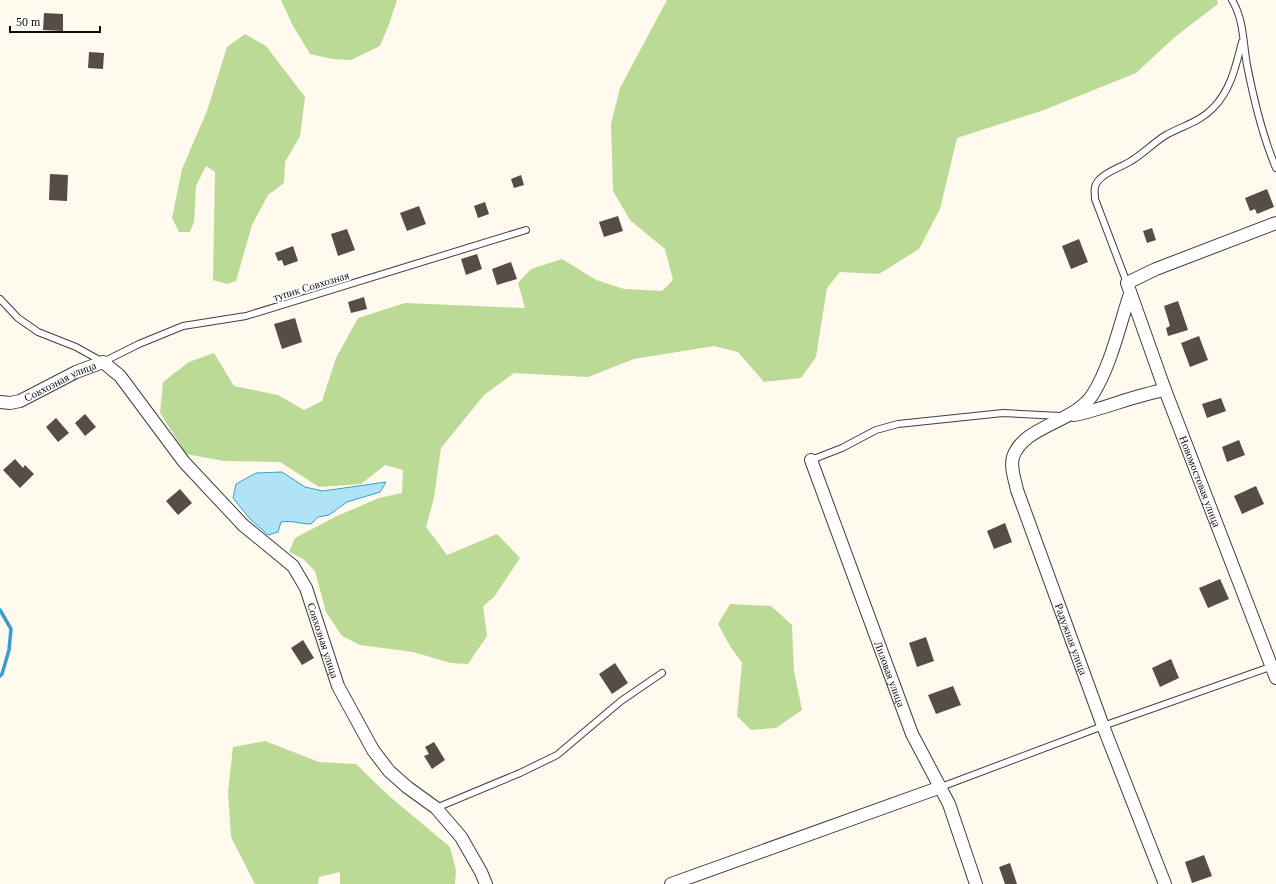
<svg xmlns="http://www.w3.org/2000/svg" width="1276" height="884" font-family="'Times New Roman',serif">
<rect width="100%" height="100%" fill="#fffaed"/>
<path fill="#bada95" d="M281,0H397L388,27L380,46L351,60L332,59L310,54L292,24Z
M667,0H1217L1218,4L1176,36L1136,73L1044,110L957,138L940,209L919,249L879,274L840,272L827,288L816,357L801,378L764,382L738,352L714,346L634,359L588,377L514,373L484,395L441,448L434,498L426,527L447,555L497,534L520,558L494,597L483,606L487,636L468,664L451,663L413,652L360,645L342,636L326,612L315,571L303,559L289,552L295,538L337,516L379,498L402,493L403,470L385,465L361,484L319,487L280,462L224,461L186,454L160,413L163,382L189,362L214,353L234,386L278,395L304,410L322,401L336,358L358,318L405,303L525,308L518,283L531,269L562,259L596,280L624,289L662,291L673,280L665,249L630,220L613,191L611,124L620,88Z
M245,34L266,46L305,97L300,136L285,162L284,183L268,195L252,225L236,281L227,284L213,280L215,172L206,166L196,186L194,222L190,232H179L172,218L182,169L207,111L227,47Z
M730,604L771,606L792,625L794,671L802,710L776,728L751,730L737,716L742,663L730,646L718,624Z
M265,741L319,762L356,764L389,796L450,847L456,870L455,884H340V872L319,877L318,884H255L231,837L228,792L233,747Z"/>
<path fill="#b1e3f7" stroke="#379fcf" d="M282,472L305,487L323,491L386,482L380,492L347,502L329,515L318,517L311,524C300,524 292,520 281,522L278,532L268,535L250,519L233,498L236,484L256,473Z"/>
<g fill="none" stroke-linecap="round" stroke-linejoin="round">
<path stroke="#379fcf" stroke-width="3.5" d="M0,610L11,629L9,650L2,674L0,676"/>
</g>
<path fill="#564d49" d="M44,13L63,14V31L43,30Z
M89,52L104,53L103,69L88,68Z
M50,174L68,175L67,201L49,200Z
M521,175L524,185L514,188L511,179Z
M1267,189L1274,207L1257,214L1255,209L1250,211L1245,198Z
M485,202L489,214L478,218L474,206Z
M419,206L426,224L407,231L400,213Z
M618,216L623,231L604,237L599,222Z
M1152,228L1156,240L1147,243L1143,231Z
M347,229L355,250L338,256L331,234Z
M1079,239L1088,262L1071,269L1062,246Z
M293,246L298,261L284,266L282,260L278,261L275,253Z
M477,254L482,269L466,275L461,259Z
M511,262L517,279L497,285L492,269Z
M364,297L367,309L351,313L348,302Z
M1178,301L1188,330L1168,336L1166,328L1170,326L1164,306Z
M295,318L302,342L282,349L274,324Z
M1199,336L1208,360L1190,367L1181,343Z
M1221,398L1226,411L1207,418L1202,404Z
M85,414L96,427L85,436L75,423Z
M56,418L69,433L58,442L46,427Z
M1239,440L1245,455L1227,462L1222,447Z
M15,459L23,468L25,465L34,474L20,488L3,470Z
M1256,486L1264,504L1242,514L1234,496Z
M180,489L192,503L178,515L166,501Z
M1005,523L1012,542L994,549L987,531Z
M1220,579L1229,599L1208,608L1199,588Z
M926,637L934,661L917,667L909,643Z
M303,640L314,658L302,665L291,648Z
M1171,659L1179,678L1160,687L1152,668Z
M615,663L628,683L612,694L599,674Z
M953,686L961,705L936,714L928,695Z
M434,742L445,760L432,769L424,756L429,754L425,747Z
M1204,855L1212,876L1192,883L1185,862Z
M1010,863L1017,884H1005L999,867Z"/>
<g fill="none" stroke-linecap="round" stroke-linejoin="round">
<g stroke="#404040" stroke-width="8">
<path id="service" d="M1232,0C1244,20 1243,43 1247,65C1254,101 1262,135 1276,168
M1127,283L1095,199C1095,192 1093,187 1098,181C1106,171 1120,168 1131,161C1143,154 1153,143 1166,135C1182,126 1200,122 1213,108C1231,90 1236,65 1242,42
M0,299L18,318L38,332L76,347L103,362L139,344L183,326L246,316L526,230
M811,460L842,448L876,430L898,424L1003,413L1061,416
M941,787L1103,726L1273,666
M436,808L520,773L557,755L621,701L662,673"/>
</g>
<g stroke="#404040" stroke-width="14">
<g id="minor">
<path id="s1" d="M1276,223L1156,269L1127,283L1165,390L1276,678"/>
<path id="s2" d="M1130,294C1119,327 1111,365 1093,394C1075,423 1024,425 1013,457C1010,467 1015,480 1017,490L1103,726L1165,884"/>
<path id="s3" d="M0,402L10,403L20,401L76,372L103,362L120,376L184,462L243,525L293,566L306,588L338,686L373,750L389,771L407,787L436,808L461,837L481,872L486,884"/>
<path d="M1074,415C1105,409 1134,395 1165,390"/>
<path id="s4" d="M811,460L912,734L949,804L976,884"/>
<path d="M671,884L941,787"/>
</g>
</g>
<use href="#service" stroke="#fff" stroke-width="6"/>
<use href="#minor" stroke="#fff" stroke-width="12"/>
</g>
<g text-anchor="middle" stroke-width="4" stroke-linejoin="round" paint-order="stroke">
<g font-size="11" fill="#0d0d0d" stroke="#fff">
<text transform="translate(311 286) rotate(-17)" y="4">тупик Совхозная</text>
<text dy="4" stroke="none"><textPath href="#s3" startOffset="65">Совхозная улица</textPath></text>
<text dy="4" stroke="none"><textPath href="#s1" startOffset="372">Новомостовая улица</textPath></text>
<text dy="4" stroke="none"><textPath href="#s2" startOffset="403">Радужная улица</textPath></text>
<text dy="4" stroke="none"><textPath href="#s3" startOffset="473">Совхозная улица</textPath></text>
<text dy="4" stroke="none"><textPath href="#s4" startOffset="228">Лиловая улица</textPath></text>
</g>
</g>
<path d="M10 26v6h90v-6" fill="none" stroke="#0d0d0d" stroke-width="2"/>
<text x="16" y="26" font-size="12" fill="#0d0d0d" stroke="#ffffff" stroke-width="3" paint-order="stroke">50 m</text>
</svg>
